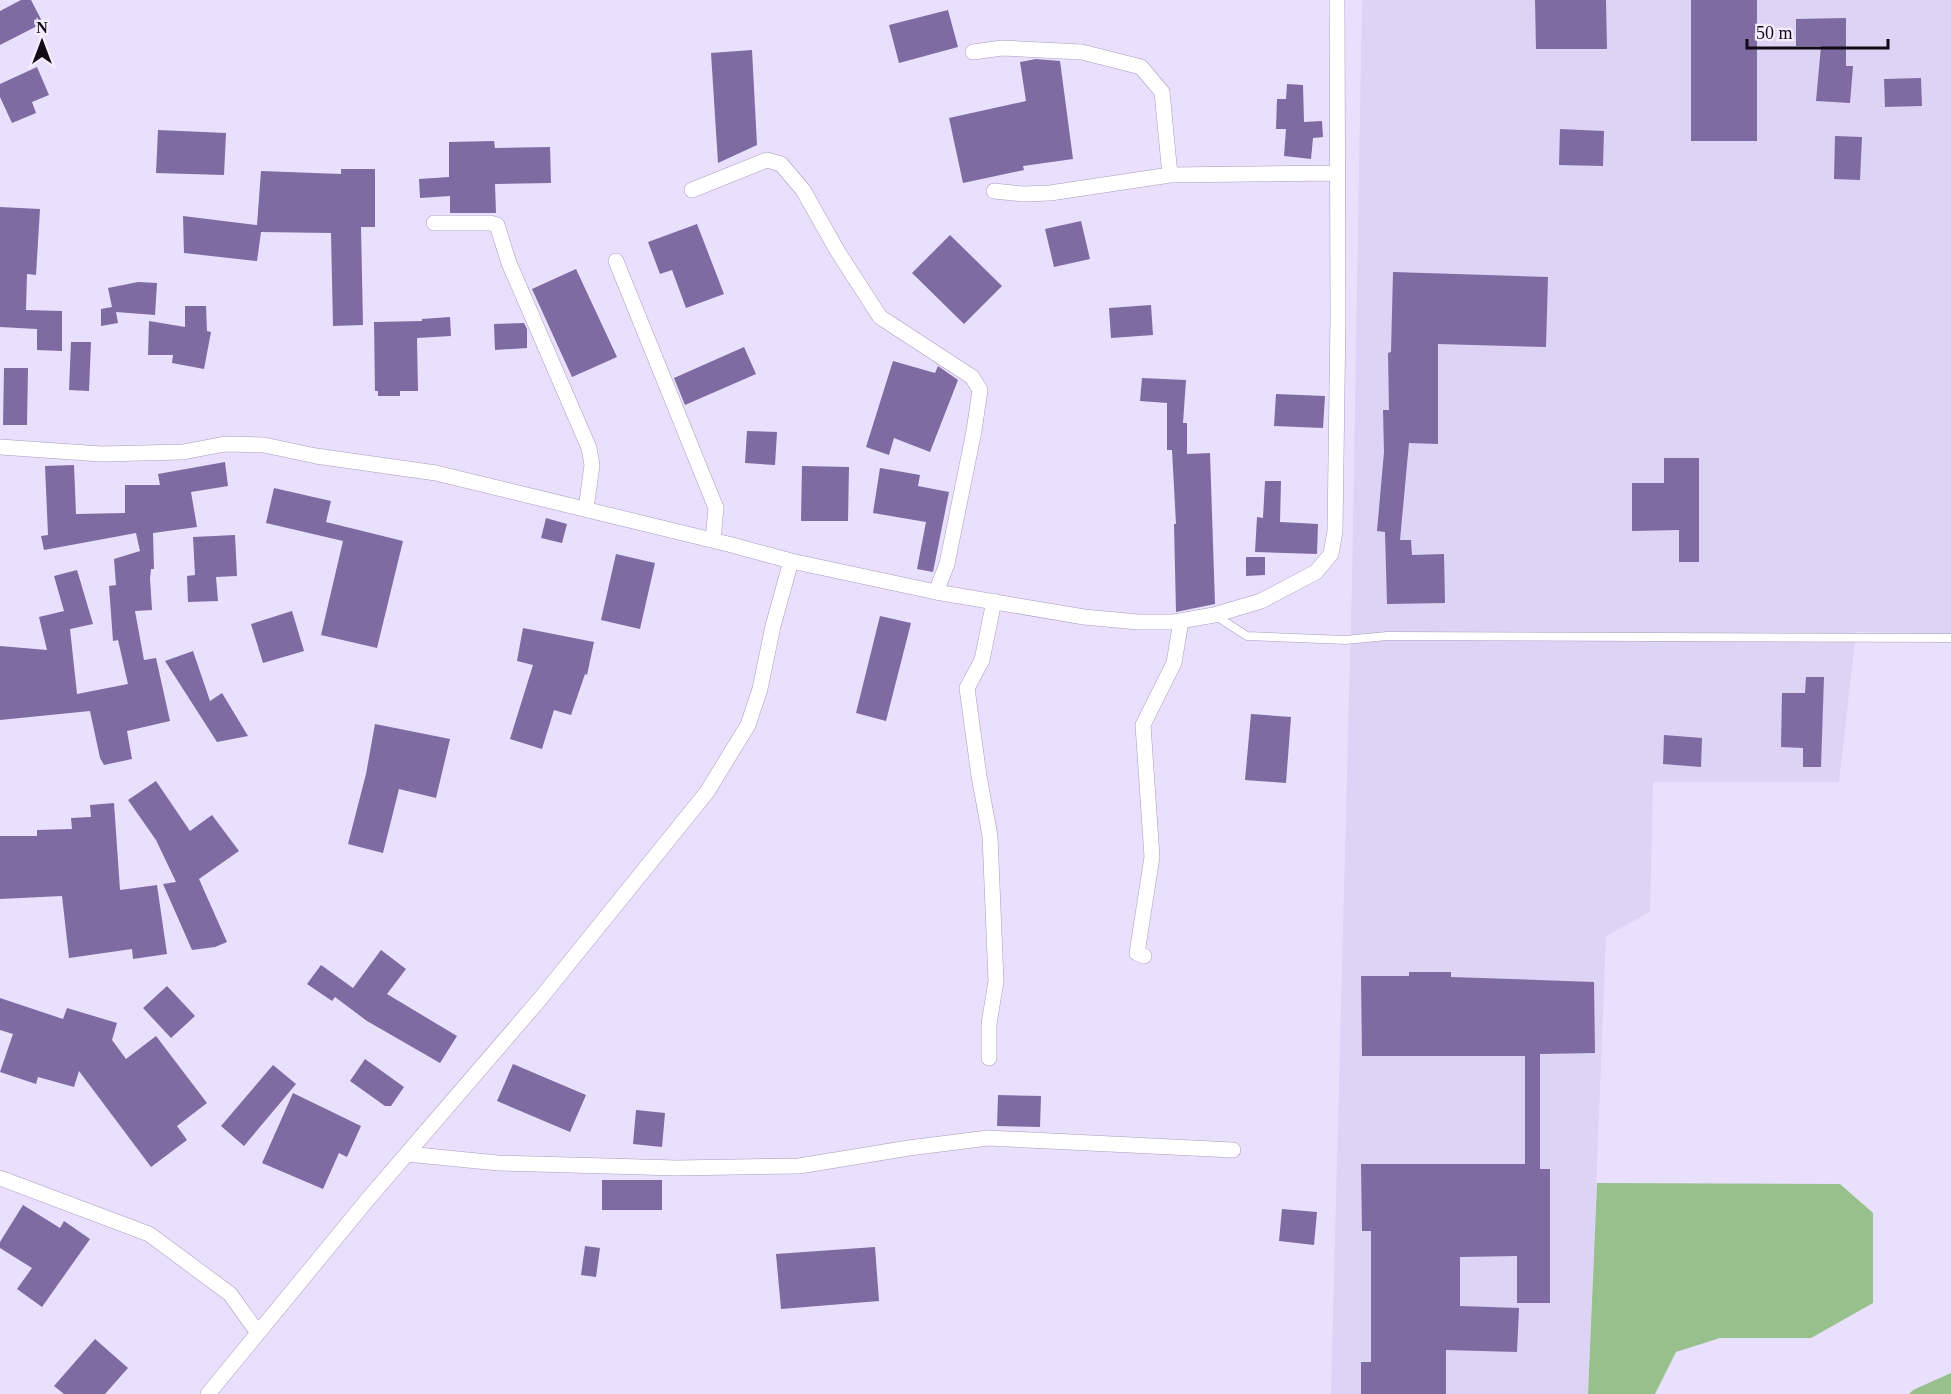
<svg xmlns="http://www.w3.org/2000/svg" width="1951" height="1394" font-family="'Times New Roman',serif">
<rect width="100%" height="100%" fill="#e8e0fc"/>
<path fill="#ddd3f4" d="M1362,0H1951V634L1856,632L1839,782H1653L1650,912L1606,936L1588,1394H1331L1352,583Z"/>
<path fill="#98c08c" d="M1597,1183L1840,1184L1873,1213V1303L1811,1338H1720L1676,1352L1655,1394H1588Z
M1951,1373V1394H1909L1913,1390Z"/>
<path fill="#7e6ba1" d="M21,0H31L43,23L0,45V11Z
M1535,0H1606L1607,49H1536Z
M1691,0H1757V141H1691Z
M948,10L958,47L899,63L889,25Z
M1846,18V66H1853L1850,103L1816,101L1821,46H1796V19Z
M752,50L757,145L718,163L711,53Z
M1036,59L1060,61L1073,159L1023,166L1024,170L963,183L949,118L1026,101L1020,62Z
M37,67L49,95L32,102L36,113L12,123L0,97V84Z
M1921,78L1922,106L1885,107L1884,79Z
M1287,84L1303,85L1304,122L1322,121L1323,137L1313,138L1311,159L1284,156L1286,129H1276L1277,99H1286Z
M1560,129L1604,131L1603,166L1559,165Z
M158,130L226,133L224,175L156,173Z
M1835,136L1862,137L1860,180L1834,179Z
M494,141L495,148L550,147L551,183L495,184L496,213H450V196L420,198L419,179L449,177V142Z
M341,169H375V227H361L363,325L333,326L331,233L261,232L257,261L184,253L183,216L257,225L261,171L341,174Z
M0,207L40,209L36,275L27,274L26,310L62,311V351L37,350V329L0,327Z
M1081,221L1090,259L1054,267L1045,229Z
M697,224L724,294L686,308L672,270L660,274L648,242Z
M950,235L1002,286L964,324L912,273Z
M576,269L617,357L572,377L532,289Z
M1393,272L1548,277L1546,347L1438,344V444L1409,443L1400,540H1411L1412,555L1444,554L1445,603L1387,604L1385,532L1377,531L1384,452L1383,410H1389L1388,353L1391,352Z
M138,282L157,283L155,315L116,312L118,323L101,326V309L112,307L108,288Z
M1151,305L1153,335L1111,338L1109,308Z
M185,306H206L207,331L211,332L204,369L172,363L173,355H148L149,321L185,327Z
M450,317L451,336L417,338L418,391H400V396H378V391H375L374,322L422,321V319Z
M524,323L527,329V348L495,350L494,324Z
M71,342H91L89,391L69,390Z
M744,347L756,374L685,405L674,378Z
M893,361L935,373L938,366L958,380L930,452L894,438L889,455L866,447Z
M4,368H28L27,425H3Z
M1142,378L1186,380L1183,423H1187V454L1210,453L1215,604L1176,612L1174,524H1176L1172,450H1167V403L1140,401Z
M1276,394L1325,396L1323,428L1274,426Z
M747,431L777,432L775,465L745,463Z
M1664,458H1699V562H1679V530L1632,531V483H1664Z
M225,462L228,486L191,492L197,527L153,533L154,569H151L150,578L152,610L135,611L144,660L156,658L170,721L127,731L132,759L104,765L100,758L90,711L0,720V646L47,650L39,617L64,611L54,576L77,570L93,624L70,629L77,694L128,684L118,640L113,641L109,586L116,585L114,559L140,551L136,533L44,550L41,536L48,535L45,466L74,465L76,514L125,513V485H160L158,474Z
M802,466L849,467L848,521H801Z
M880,468L920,475L918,486L949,492L933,572L917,569L926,522L873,513Z
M1265,481H1281L1280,522L1318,524L1317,554L1255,552L1257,517L1263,518Z
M274,488L331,501L326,522L403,541L377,648L321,635L343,541L266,523Z
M546,518L567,524L562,543L541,538Z
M235,535L237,576L216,577L218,601L188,602L187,576L195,575L193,537Z
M616,554L655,563L640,629L601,620Z
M1246,557H1265V575L1246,576Z
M292,611L304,651L263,663L251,624Z
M880,616L911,623L886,721L856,713Z
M523,628L594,642L587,675L585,674L571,715L554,710L542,749L510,739L533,665L517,661Z
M193,651L210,701L222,693L248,736L217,742L165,661Z
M1806,677H1824L1821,767H1803V748L1781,747L1782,693H1805Z
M1251,714L1291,717L1286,783L1245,780Z
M375,724L450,739L436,798L399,789L383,853L348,844L366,774Z
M1664,735L1702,738L1701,767L1663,764Z
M156,781L190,831L212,815L239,851L199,879L227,942L215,947L192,950L163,884L176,882L156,840L128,800Z
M114,803L120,890L157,885L167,954L133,959L132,949L69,958L62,896L0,899V836H37V830L72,829L71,818L91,817L90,805Z
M381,950L406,969L387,994L457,1036L440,1063L367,1021L335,997L332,1001L307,984L321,965L353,988Z
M1409,972H1451V977L1594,982L1595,1053L1540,1054V1169H1550V1303H1517V1256L1460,1257V1306L1519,1308L1517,1352L1446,1350V1394H1361V1362H1371V1231H1362L1361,1164H1525V1056H1362L1361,976H1409Z
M167,986L195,1016L171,1038L143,1008Z
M0,998L63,1019L67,1008L117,1023L112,1040L126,1059L156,1036L207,1103L177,1126L187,1140L151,1167L79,1071L74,1087L38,1077L36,1084L0,1072L13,1034L0,1030Z
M365,1059L404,1087L391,1106H385L350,1081Z
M513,1064L586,1095L570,1132L497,1101Z
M273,1065L296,1084L244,1146L221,1126Z
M293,1093L361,1126L347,1157L339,1153L323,1189L262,1163Z
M998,1095L1041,1096L1040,1127L997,1126Z
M636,1110L665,1113L662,1147L633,1144Z
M602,1180H662V1210H602Z
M23,1205L60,1228L64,1221L90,1239L42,1307L17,1289L32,1268L0,1248V1242Z
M1282,1209L1317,1212L1314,1245L1279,1241Z
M585,1246L600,1248L596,1277L581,1275Z
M875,1247L879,1301L781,1309L776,1254Z
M95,1339L128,1368L105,1394H64L54,1386Z"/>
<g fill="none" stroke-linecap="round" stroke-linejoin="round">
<g stroke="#a89dbe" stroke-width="9">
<path id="service" d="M1216,616L1247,636L1345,640L1387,636L1951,638"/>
</g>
<g stroke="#a89dbe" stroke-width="16">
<path id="minor" d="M973,52L1002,48L1082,52L1141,67L1162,92L1170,175
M692,190L767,160L781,164L803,190L838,252L880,317L972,377L980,390L974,431L947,564L936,592
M994,191L1023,194L1050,193L1170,175L1337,173
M434,223H490L497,225L509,263L589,448L592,465L586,509
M616,261L716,508L713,540
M0,447L101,454L183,452L225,444L264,445L316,456L436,473L732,545L791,561L936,592L1084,617L1138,622H1174L1214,615L1261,601L1316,572L1331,554L1335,531L1338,317L1337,0
M1144,956L1137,953L1152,857L1143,725L1174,663L1181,621
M989,1058V1024L996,981L990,836L979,776L967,688L982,660L994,601
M407,1154L498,1163L677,1168L799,1166L909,1148L988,1138L1233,1150
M0,1178L149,1234L230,1294L258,1333
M208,1394L368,1199L540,999L707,792L748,725L760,689L773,626L791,561"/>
</g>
<use href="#service" stroke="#fff" stroke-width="8"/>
<use href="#minor" stroke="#fff" stroke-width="15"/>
</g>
<g transform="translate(42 42)" stroke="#f4effe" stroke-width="4.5" paint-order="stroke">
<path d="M0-4.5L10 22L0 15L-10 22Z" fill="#0f0b17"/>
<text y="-9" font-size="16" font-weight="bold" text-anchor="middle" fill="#0f0b17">N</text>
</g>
<path d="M1747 39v9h141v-9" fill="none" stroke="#0f0b17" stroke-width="3"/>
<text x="1756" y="39" font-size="18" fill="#0f0b17" stroke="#f4effe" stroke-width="4.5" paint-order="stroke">50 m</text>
</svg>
